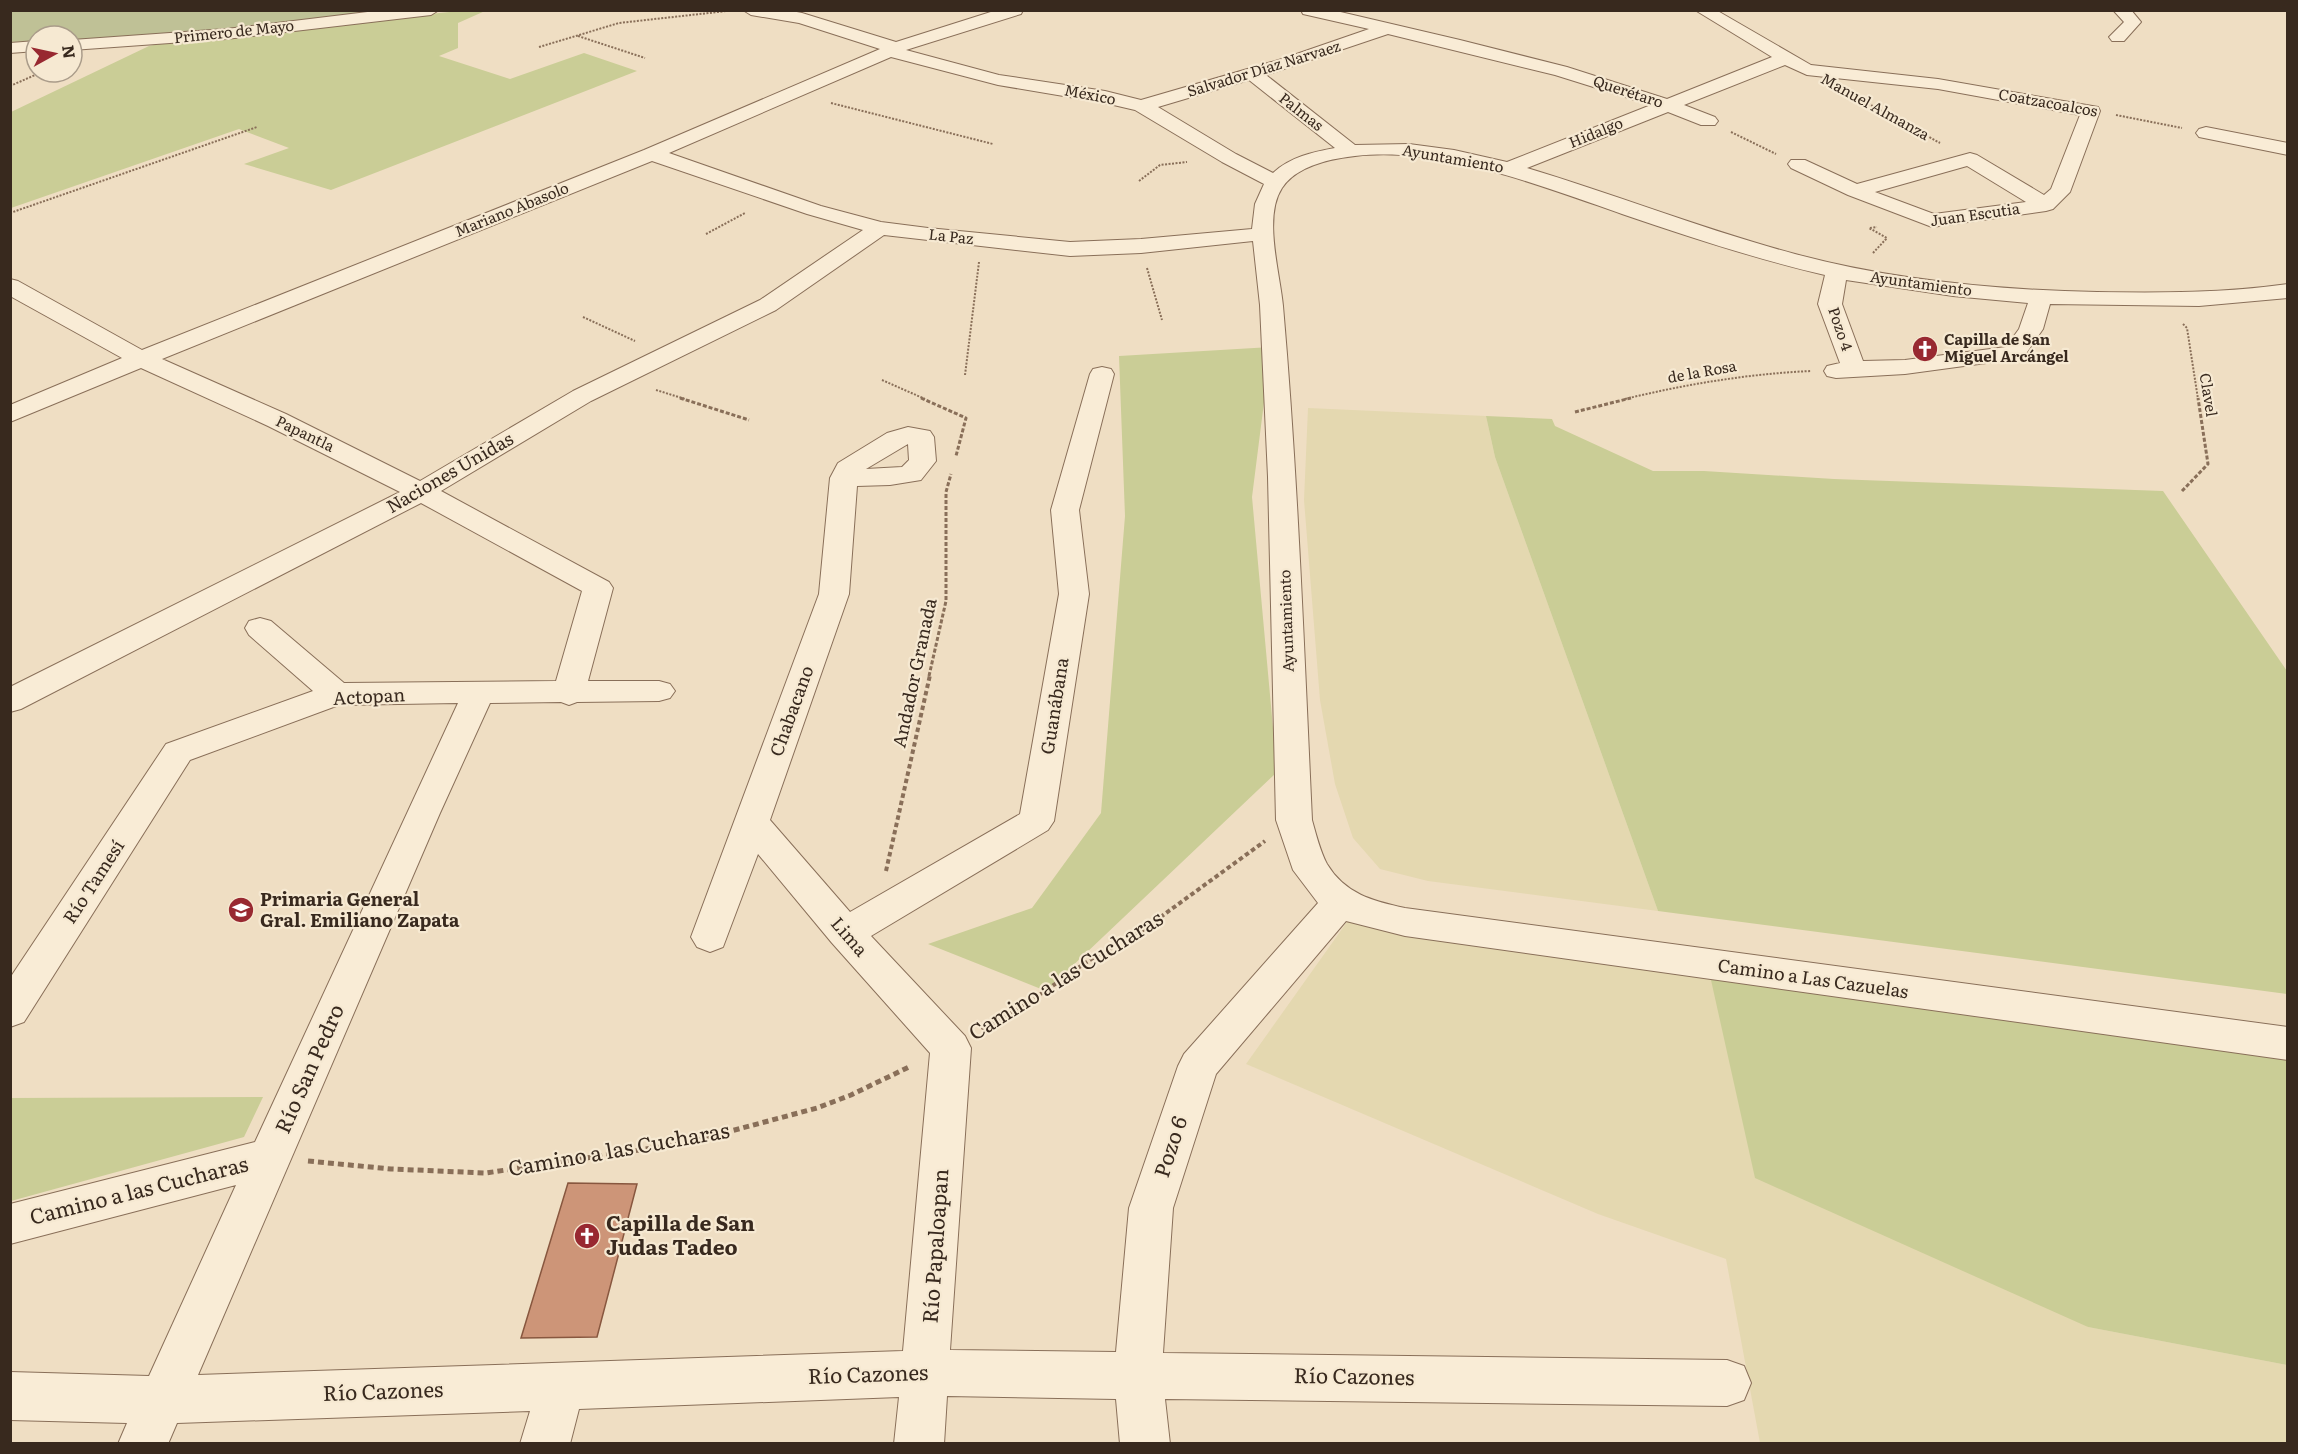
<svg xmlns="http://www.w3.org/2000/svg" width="2298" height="1454" font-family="Literata,serif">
<rect width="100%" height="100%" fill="#efdec3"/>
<path fill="#e4d8b0" d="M1308,408L1486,416L1495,457L1658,911L1428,881L1380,869L1353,838L1335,784L1320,700L1304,500Z
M1352,915L1709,971L2088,1327L2287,1365V1443H1760L1726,1259L1598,1214L1246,1064Z"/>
<path fill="#cacd96" d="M459,11H485L458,23V48L439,56L510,79L584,53L637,71L331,190L244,164L289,148L239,129L11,208V112L149,46L178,40Z
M1271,347L1252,497L1277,772L1046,991L928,944L1032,908L1101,813L1125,516L1119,356Z
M1486,416L1552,419L1555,426L1653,471H1704L1834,479L2163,491L2287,671V994L1658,911L1495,457Z
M1709,971L2287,1057V1365L2088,1327L1755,1178Z
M263,1097L244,1137L11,1201V1098Z"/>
<path fill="#bfc196" d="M11,11H395L223,31L72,40V36H36V41L11,42Z"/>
<path fill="#cd9578" stroke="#88573f" stroke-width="1.5" d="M568,1183L637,1184L597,1337L521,1338Z"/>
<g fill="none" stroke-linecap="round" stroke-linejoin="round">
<g stroke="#896f59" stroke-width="2">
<path id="minor" d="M384,10H439L431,15L226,39L72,50V40L226,29Z
M743,10H786L802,13L896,42L997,10H1023L1021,14L906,50L999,75L1105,91L1141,100L1282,59L1369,29L1303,14L1301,10H1332L1460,40L1567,67L1667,99L1772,57L1695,10H1716L1811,65L1938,79L2098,107L2100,111L2070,192L2053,209L2046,211L1932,227L1848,195L1791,168L1788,164L1791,160H1805L1857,184L1970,153L1977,155L2044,195L2051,189L2080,115L1938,89L1807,75L1785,65L1684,105L1715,117L1718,121L1715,125H1701L1668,112L1527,168C1617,195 1705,230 1795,254C1892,280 1996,290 2097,292C2161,293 2224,293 2288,284V298L2199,306L2050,304L2043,329L2023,358L1905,374L1836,378L1827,376L1824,371L1827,366L1840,363L1818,304L1825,275C1756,259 1689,237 1622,214C1553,190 1486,164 1413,156C1377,152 1304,154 1282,188C1263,217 1280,273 1283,306C1298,477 1304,649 1312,820C1316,834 1320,851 1327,864C1345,894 1373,901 1405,908L2288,1027V1060L1405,936L1346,921L1216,1074L1173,1208L1163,1353L1727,1360L1744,1366L1751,1383L1744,1400L1727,1406L1165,1399L1170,1444H1120L1116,1399L947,1396L944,1444H894L899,1397L579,1409L570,1444H520L530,1411L177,1423L168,1444H118L127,1423L10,1420V1372L149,1376L236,1185L10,1244V1204L255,1142L458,703L339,705L190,760L24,1022L10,1027V978L166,744L313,691L249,635L245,628L249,621L260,618L271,621L344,683L556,681L582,591L421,503L21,709L10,712V687L400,492L268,426L141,368L10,422V405L122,358L10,296V279L18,281L142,350L644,150L880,49L799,23L751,15ZM1388,34L1555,75L1651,105L1507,162L1454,150L1409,144L1355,145L1266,75ZM891,57L998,85L1105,103L1135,110L1222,162L1264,184L1255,204L1252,229L1141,239L1070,242L928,228L881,222L821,206L669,153ZM1249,80L1335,148C1313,152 1290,157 1273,173L1236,154L1158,107ZM652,161L807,214L863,230L760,300L573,391L420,481L286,414L162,359ZM1967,166L2026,202L1934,214L1875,192ZM884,235L1070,256L1141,253L1253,241L1260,305L1268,477L1276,820L1293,870L1318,903L1184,1054L1178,1066L1129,1208L1116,1352L950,1350L971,1048L965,1036L871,936L1048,830L1054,821L1089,594L1079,510L1114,374L1111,369L1102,367L1093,369L1090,374L1051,510L1059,594L1020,814L850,912L770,820L849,594L857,486L890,485L921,480L936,461L934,437L930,431L908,427L887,433L838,463L830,478L819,594L691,937L697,947L710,952L723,947L758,854L832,943L930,1053L903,1351L198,1375L440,813L490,703L561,702L569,705L577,702L659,701L670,698L675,691L670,684L659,681H588L613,588L609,582L441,491L591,401L776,310ZM1846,280L1953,296L2028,303L2019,329L2006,347L1905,360L1863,361L1842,304ZM908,444L909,460L902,467L866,469Z
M2113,10H2131L2141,22L2124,41H2112L2109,37L2124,22Z
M36,41V51L10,53V43Z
M2206,127L2288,143V155L2199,137L2196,133L2199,129Z"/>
</g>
<path stroke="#896f59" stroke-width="2" stroke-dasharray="2 1.5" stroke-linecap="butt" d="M578,36L645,58
M539,47L619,23L727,11
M10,86L42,72
M1862,100L1940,143
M831,103L993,144
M2116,115L2182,128
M1731,132L1776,154
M1139,181L1160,165L1187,162
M10,213L257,127
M706,234L745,213
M1873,253L1887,238L1869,228L1877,227
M1147,268L1162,320
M583,317L635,341
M2183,324L2187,328L2198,399
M965,375L979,262
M882,380L925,399
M656,390L685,399
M1625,399C1687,384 1747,374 1811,371"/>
<path stroke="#896f59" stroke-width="3" stroke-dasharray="4 2" stroke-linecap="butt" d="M680,398L749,420
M921,398L966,418L956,456
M1575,412L1631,398
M2182,491L2208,464L2198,398
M929,676L946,601V492L951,474"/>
<path stroke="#896f59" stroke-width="4" stroke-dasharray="4.5 3" stroke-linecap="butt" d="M886,871L930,675
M996,1022L1025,1005L1088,961L1140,932L1265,841"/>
<path stroke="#896f59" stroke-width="5" stroke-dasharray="6 4" stroke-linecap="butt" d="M982,1030L998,1021
M308,1161L391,1169L486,1173L686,1143L817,1108L851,1095L911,1066"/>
<use href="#minor" fill="#f9ecd6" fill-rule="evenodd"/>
</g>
<defs>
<g id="church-disc" transform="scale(1.35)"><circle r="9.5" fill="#982931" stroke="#f6e9d2"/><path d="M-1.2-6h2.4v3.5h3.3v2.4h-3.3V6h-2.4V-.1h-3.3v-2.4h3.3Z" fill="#fff"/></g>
<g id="school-disc" transform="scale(1.35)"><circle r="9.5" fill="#982931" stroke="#f6e9d2"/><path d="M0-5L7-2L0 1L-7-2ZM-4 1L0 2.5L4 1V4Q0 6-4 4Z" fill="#fff"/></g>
</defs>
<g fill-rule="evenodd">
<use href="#church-disc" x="1925" y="349"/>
<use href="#school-disc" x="241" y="910"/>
<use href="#church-disc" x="587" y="1236"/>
</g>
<g text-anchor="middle" stroke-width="4.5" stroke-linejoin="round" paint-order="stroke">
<g font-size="15" fill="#38291e" stroke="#f6e9d2">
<text transform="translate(234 32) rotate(-6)" y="5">Primero de Mayo</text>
<text transform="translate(1264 69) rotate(-17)" y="5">Salvador Díaz Narvaez</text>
<text transform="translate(1628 92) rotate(18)" y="5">Querétaro</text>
<text transform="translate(1090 95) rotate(11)" y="5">México</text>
<text transform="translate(2048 103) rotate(10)" y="5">Coatzacoalcos</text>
<text transform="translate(1875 107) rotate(29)" y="5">Manuel Almanza</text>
<text transform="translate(1301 112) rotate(38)" y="5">Palmas</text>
<text transform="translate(1596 133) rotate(-22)" y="5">Hidalgo</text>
<text transform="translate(1453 159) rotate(10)" y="5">Ayuntamiento</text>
<text transform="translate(512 210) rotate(-22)" y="5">Mariano Abasolo</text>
<text transform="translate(1975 215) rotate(-8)" y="5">Juan Escutia</text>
<text transform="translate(951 237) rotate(6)" y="5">La Paz</text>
<text transform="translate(1921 284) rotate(8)" y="5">Ayuntamiento</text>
<text transform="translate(1840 329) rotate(71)" y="5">Pozo 4</text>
<text transform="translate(1702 372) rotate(-10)" y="5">de la Rosa</text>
<text transform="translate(2208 395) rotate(81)" y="5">Clavel</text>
<text transform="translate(305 434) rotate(26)" y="5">Papantla</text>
<text transform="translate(1287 621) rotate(-92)" y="5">Ayuntamiento</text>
</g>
<g font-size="15" font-weight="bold" fill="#38291e" stroke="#f6e9d2" text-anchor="start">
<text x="1944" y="345">Capilla de San<tspan x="1944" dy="17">Miguel Arcángel</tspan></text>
</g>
<g font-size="18" fill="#38291e" stroke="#f6e9d2">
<text transform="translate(450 473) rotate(-30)" y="6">Naciones Unidas</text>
<text transform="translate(915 673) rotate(-78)" y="6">Andador Granada</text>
<text transform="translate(369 697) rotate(-3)" y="6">Actopan</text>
<text transform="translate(1055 706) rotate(-81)" y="6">Guanábana</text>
<text transform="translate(792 711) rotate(-70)" y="6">Chabacano</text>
<text transform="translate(94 882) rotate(-57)" y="6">Río Tamesí</text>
<text transform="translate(849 937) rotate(49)" y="6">Lima</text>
<text transform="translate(1813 979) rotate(8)" y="6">Camino a Las Cazuelas</text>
</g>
<g font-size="18" font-weight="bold" fill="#38291e" stroke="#f6e9d2" text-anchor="start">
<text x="260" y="906">Primaria General<tspan x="260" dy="21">Gral. Emiliano Zapata</tspan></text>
</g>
<g font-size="21" fill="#38291e" stroke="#f6e9d2">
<text transform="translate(1066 976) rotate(-32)" y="7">Camino a las Cucharas</text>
<text transform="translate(310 1069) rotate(-66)" y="7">Río San Pedro</text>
<text transform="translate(1171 1147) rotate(-72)" y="7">Pozo 6</text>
<text transform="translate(619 1150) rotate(-10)" y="7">Camino a las Cucharas</text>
<text transform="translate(139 1191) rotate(-14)" y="7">Camino a las Cucharas</text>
<text transform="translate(936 1246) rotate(-86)" y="7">Río Papaloapan</text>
<text transform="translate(868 1375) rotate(-2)" y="7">Río Cazones</text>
<text transform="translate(1354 1377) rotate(1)" y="7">Río Cazones</text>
<text transform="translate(383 1392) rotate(-2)" y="7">Río Cazones</text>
</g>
<g font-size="21" font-weight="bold" fill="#38291e" stroke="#f6e9d2" text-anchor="start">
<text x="606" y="1231">Capilla de San<tspan x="606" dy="24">Judas Tadeo</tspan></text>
</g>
</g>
<rect width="2298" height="1454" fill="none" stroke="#38291e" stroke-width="24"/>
<g transform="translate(54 54) rotate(82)"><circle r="28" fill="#f6e9d2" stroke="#aa9c8a" stroke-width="1.5"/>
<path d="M0-4.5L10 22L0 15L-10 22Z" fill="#982931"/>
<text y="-9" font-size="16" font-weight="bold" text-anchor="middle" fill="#38291e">N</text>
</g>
</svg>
